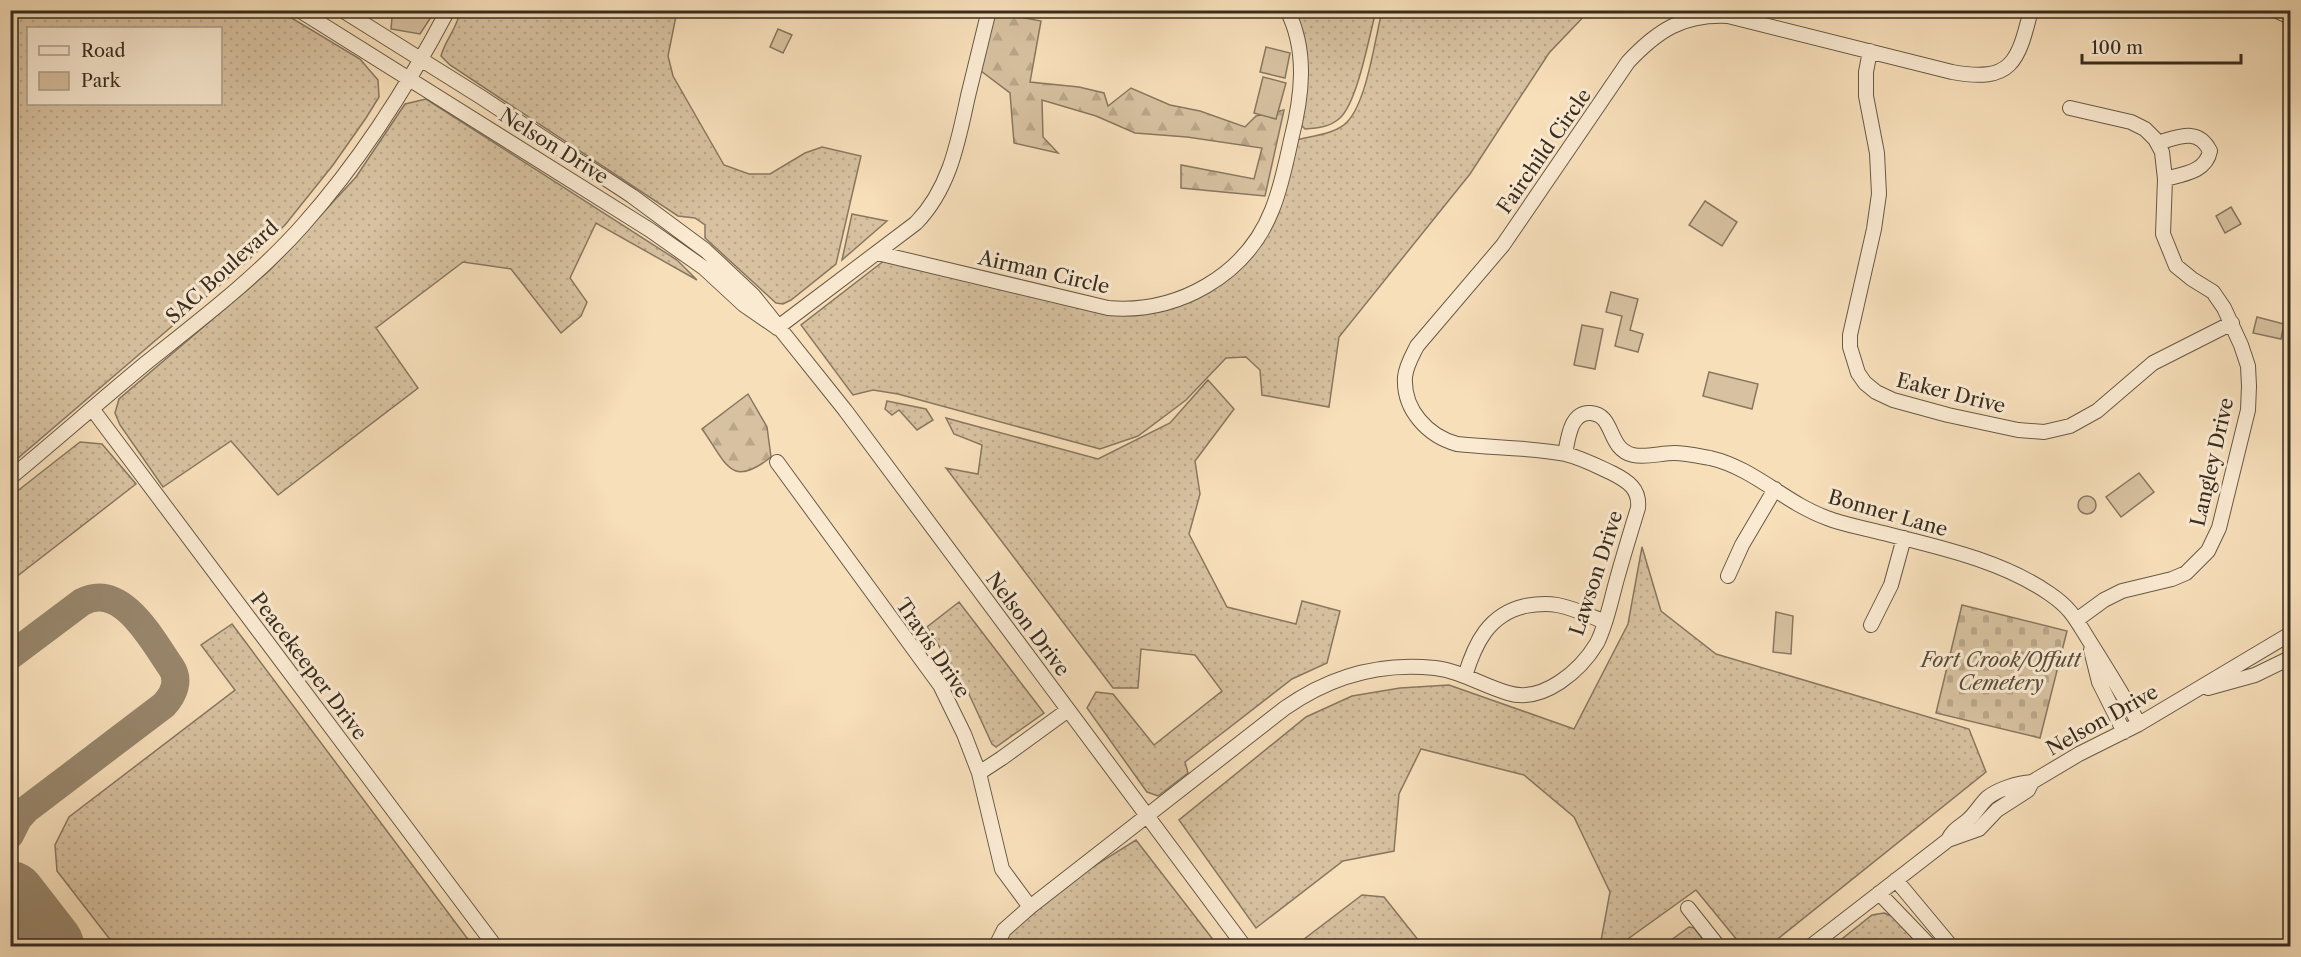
<svg xmlns="http://www.w3.org/2000/svg" width="2301" height="957" font-family="'Libre Caslon Text',serif">
<defs>
<pattern id="grass-dots" width="8" height="8" patternUnits="userSpaceOnUse" patternTransform="scale(1.5)"><rect width="8" height="8" fill="#d7c1a0"/><path d="M2 2h.1M6 6h.1" fill="none" stroke="#b9a689" stroke-width="1.8" stroke-linecap="round"/></pattern>
<pattern id="forest-firs" width="22" height="20" patternUnits="userSpaceOnUse" patternTransform="scale(1.5)"><rect width="22" height="20" fill="#d7c1a0"/><path d="M5 1l3.5 6h-7zM16 11l3.5 6h-7z" fill="#b9a689"/></pattern>
<pattern id="cemetery-stones" width="16" height="16" patternUnits="userSpaceOnUse" patternTransform="scale(1.5)"><rect width="16" height="16" fill="#d7c1a0"/><path d="M2 7V4a2 2 0 0 1 4 0v3zM10 15v-3a2 2 0 0 1 4 0v3z" fill="#b9a689"/></pattern>
</defs>
<rect width="100%" height="100%" fill="#f7dfba"/>
<filter id="stains"><feTurbulence type="fractalNoise" baseFrequency=".00333" numOctaves="4"/><feColorMatrix values="0 0 0 0 .2 0 0 0 0 .09 0 0 0 0 .02 0 0 0 .5 -.17"/></filter>
<radialGradient id="worn" r=".72"><stop offset=".6" stop-color="#630" stop-opacity="0"/><stop offset="1" stop-color="#630" stop-opacity=".3"/></radialGradient>
<path fill="url(#grass-dots)" stroke="#887760" stroke-width="1.5" fill-rule="evenodd" d="M11,10L280,11L360,59L378,80L379,97L366,118L333,165L285,225L240,268L11,464ZM28,28H220V104H28Z
M460,11H677L668,56L673,76L724,165L749,174H770L805,153L822,147L861,156L836,264L791,300L783,304L776,303L705,238V225L695,218L678,216L450,65L441,56C445,40 458,27 460,11Z
M1293,11H1376C1369,36 1358,101 1340,118C1330,127 1318,128 1305,129L1301,125Z
M1382,11H1589L1549,53L1470,174L1339,337L1329,407L1262,395L1260,370L1246,357L1226,358L1186,400L1138,436L1100,449L898,394L873,390L853,395L801,325L885,260L1157,311L1196,299L1232,275L1256,248L1296,140C1312,136 1337,134 1348,121C1367,100 1375,39 1382,11Z
M426,99L677,260L697,280L596,223L570,278L587,302L581,316L561,333L511,269L463,262L376,328L418,388L278,495L231,441L163,487L120,425L115,413L119,399L270,270L356,177L405,104Z
M852,214L887,221L842,260Z
M1208,380L1234,409L1195,461L1200,494L1189,534L1227,607L1296,624L1302,601L1340,611L1327,663L1292,679L1185,762L1188,773L1158,796L1147,792L1087,708L1096,692L1113,694L1154,745L1222,691L1195,655L1141,649L1138,688H1113L946,468L978,474L982,445L954,434L946,418L1098,459L1170,423Z
M887,401L926,409L933,420L917,430L899,410L892,415L885,409Z
M80,442L102,444L136,484L11,581V496Z
M1642,547L1661,611L1716,654L1969,729L1986,772L1769,946H1742L1696,890L1618,946H1600L1610,892L1574,817L1524,775L1421,749L1399,794L1394,851L1343,861L1256,928L1179,820L1306,717L1352,696L1400,688L1449,685L1574,729L1628,624Z
M959,602L1044,713L996,747L992,744L968,692L927,627Z
M232,624L473,946H115L57,871L55,845L69,817L235,690L201,645Z
M1136,840L1218,946H1002L1006,935L1083,873Z
M1362,895L1384,897L1423,946H1295Z
M1884,913L1894,917L1921,946H1833L1872,915Z
M1689,927L1694,928L1708,946H1663Z"/>
<path fill="url(#forest-firs)" stroke="#887760" stroke-width="1.5" d="M994,12L1041,21L1030,82L1079,87L1104,93L1108,106L1131,88L1170,105L1200,111L1245,127L1256,116L1284,110L1265,196L1181,188V165L1254,179L1262,148L1187,137L1135,133L1096,116L1042,100L1043,137L1058,153L1014,143L1010,93L981,71Z
M748,394L767,427L771,457C730,490 726,462 702,429Z"/>
<path fill="url(#cemetery-stones)" stroke="#887760" stroke-width="1.5" d="M1962,605L2067,631L2040,738L1936,713Z"/>
<path fill="#d7c1a0" stroke="#887760" stroke-width="1.5" d="M389,11H435L420,34L391,29L392,18Z
M778,29L792,35L783,53L770,47Z
M1266,47L1290,53L1285,78L1260,72Z
M1263,77L1286,83L1276,119L1254,113Z
M1705,201L1737,222L1722,246L1689,225Z
M2231,207L2241,224L2225,233L2216,216Z
M1611,292L1638,299L1630,330L1643,334L1638,352L1615,346L1622,316L1606,312Z
M2257,317L2284,324L2281,339L2253,333Z
M1582,325L1603,329L1595,369L1574,365Z
M1709,372L1758,384L1752,409L1703,396Z
M2139,473L2154,492L2121,517L2106,497Z
M2078 505a9 9 0 1 1 18 0a9 9 0 1 1-18 0Z
M1776,612L1793,616L1791,654L1773,652Z"/>
<g fill="none" stroke-linecap="round" stroke-linejoin="round">
<path stroke="#98866c" stroke-width="28" d="M10,656L82,602C122,581 152,640 171,667C180,680 174,694 164,705L27,809L18,819L10,835
M10,890L20,910"/>
<path stroke="#98866c" stroke-width="72" d="M10,897L48,946"/>
<g stroke="#685a46" stroke-width="16">
<path id="minor" d="M299,10L650,230L704,268L744,305L776,327
M342,10L481,97L632,196L705,250L753,295L845,410L1244,946
M2275,10L2290,17
M1870,51L1866,72V96L1877,153L1879,194L1874,229L1850,335V347L1858,373L1865,383L1876,392L1893,400L1948,415L2018,430L2044,432L2070,426L2097,411L2153,363L2232,323
M2070,108L2131,122L2145,129L2155,139L2162,152L2165,179L2163,234L2176,266L2192,279L2213,292L2224,308L2241,345L2248,366L2249,386L2248,410L2219,528L2208,551L2186,573L2172,579L2122,591L2104,600L2078,619
M2157,143C2179,137 2198,127 2210,151C2206,172 2183,174 2165,179
M877,253L1108,308C1177,314 1246,276 1272,210C1281,188 1286,163 1291,140C1302,97 1308,51 1287,10
M777,328L916,223C950,188 958,142 968,96C975,68 982,39 989,10
M93,410L495,946
M1565,454C1568,440 1570,411 1591,413C1615,415 1607,449 1633,455C1646,458 1661,453 1674,453C1685,453 1699,456 1710,458C1754,468 1785,503 1827,518C1842,524 1859,527 1875,531C1933,546 2000,559 2050,594C2072,609 2076,620 2090,642C2107,669 2124,696 2139,724
M777,462L940,685L964,734L979,773L1002,869L1030,907
M10,478C56,440 100,401 146,363C200,320 257,277 303,225C360,161 408,86 448,10
M1728,576L1742,545L1775,489
M1871,625L1891,585L1904,538
M2091,650L2099,682L2124,732
M1465,676C1475,643 1489,614 1525,606C1536,604 1546,603 1557,605C1574,608 1590,616 1605,622
M2208,688L2255,675L2290,658
M979,773L1002,758L1068,710
M1948,840C1953,829 1960,827 1968,820C1975,814 1980,805 1987,798C1998,789 2018,783 2032,782L2079,754L2139,724L2290,634
M1896,880L1951,946
M1879,893L1930,946
M1688,908L1718,946
M996,946L1004,930L1030,907L1285,708C1329,677 1380,662 1435,668C1461,671 1483,686 1508,693C1543,704 1581,670 1597,643C1606,625 1610,605 1615,586C1622,560 1630,534 1638,508C1640,489 1628,481 1612,473C1597,466 1582,458 1565,454C1529,447 1492,448 1457,444C1428,436 1403,410 1405,377C1406,366 1412,356 1417,346L1503,245L1628,62C1658,30 1683,14 1728,16L1952,72C2012,83 2018,62 2031,10
M1811,946L1948,840L1979,829L1997,810L2028,790L2032,782"/>
</g>
<use href="#minor" stroke="#faead2" stroke-width="14"/>
</g>
<g text-anchor="middle" stroke-width="6" stroke-linejoin="round" paint-order="stroke">
<g font-size="20" fill="#382d1f" stroke="#faead2">
<text transform="translate(554 146) rotate(32)" y="7">Nelson Drive</text>
<text transform="translate(1544 151) rotate(-55)" y="7">Fairchild Circle</text>
<text transform="translate(222 272) rotate(-42)" y="7">SAC Boulevard</text>
<text transform="translate(1044 272) rotate(13)" y="7">Airman Circle</text>
<text transform="translate(1951 393) rotate(14)" y="7">Eaker Drive</text>
<text transform="translate(2212 462) rotate(-77)" y="7">Langley Drive</text>
<text transform="translate(1888 513) rotate(16)" y="7">Bonner Lane</text>
<text transform="translate(1596 573) rotate(-72)" y="7">Lawson Drive</text>
<text transform="translate(1028 624) rotate(53)" y="7">Nelson Drive</text>
<text transform="translate(933 648) rotate(56)" y="7">Travis Drive</text>
<text transform="translate(309 666) rotate(53)" y="7">Peacekeeper Drive</text>
<text transform="translate(2102 720) rotate(-29)" y="7">Nelson Drive</text>
</g>
<g font-size="20" font-style="italic" fill="#584b39" stroke="#faead2">
<text x="2001" y="667">Fort Crook/Offutt<tspan x="2001" dy="23">Cemetery</tspan></text>
</g>
</g>
<rect width="2301" height="957" fill="none" stroke="#f7dfba" stroke-width="36"/>
<rect x="12" y="12" width="2277" height="933" fill="none" stroke="#382d1f" stroke-width="3"/>
<rect x="18" y="18" width="2265" height="921" fill="none" stroke="#382d1f" stroke-width="1.5"/>
<rect x="27" y="27" width="195" height="78" fill="#faead2" stroke="#ac9e8a" stroke-width="1.5"/>
<rect x="39" y="46" width="30" height="9" fill="#faead2" stroke="#ac9e8a" stroke-width="1.5"/>
<text x="81" y="57" font-size="18" fill="#382d1f">Road</text>
<rect x="39" y="72" width="30" height="18" fill="#d7c1a0" stroke="#ac9e8a" stroke-width="1.5"/>
<text x="81" y="87" font-size="18" fill="#382d1f">Park</text>
<path d="M2082 54v9h159v-9" fill="none" stroke="#382d1f" stroke-width="3"/>
<text x="2091" y="54" font-size="18" fill="#382d1f" stroke="#faead2" stroke-width="4.5" paint-order="stroke">100 m</text>
<rect width="100%" height="100%" filter="url(#stains)"/>
<rect width="100%" height="100%" fill="url(#worn)"/>
</svg>
